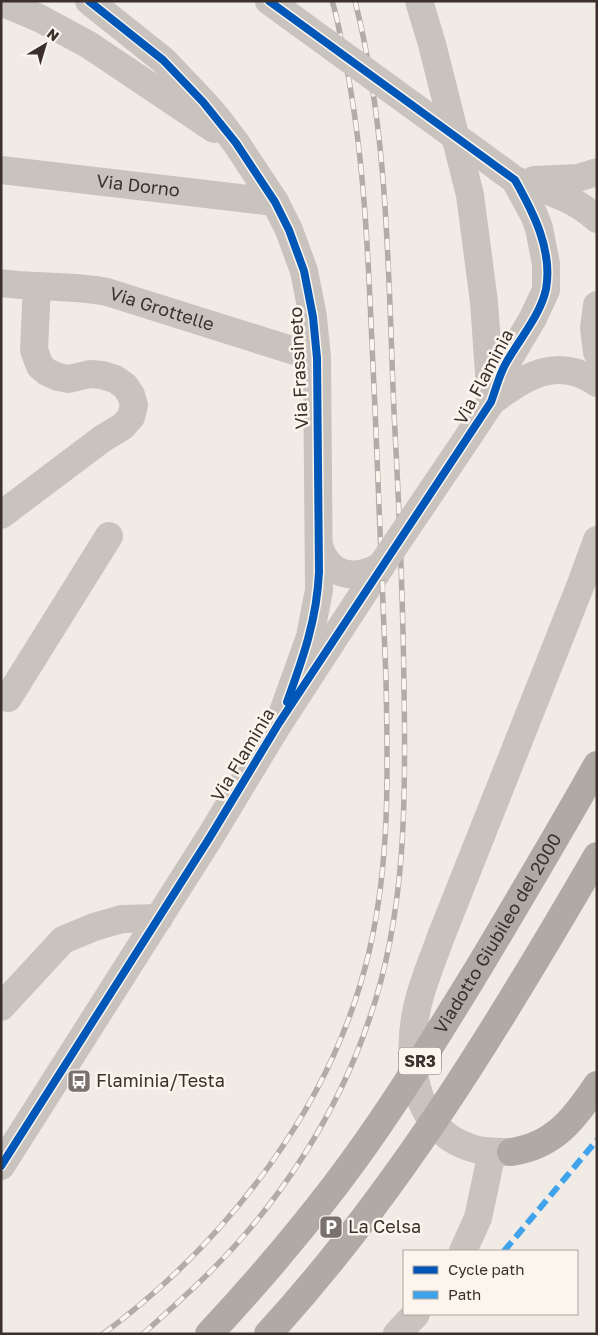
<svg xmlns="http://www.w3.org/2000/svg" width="598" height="1335" font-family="'Golos Text',sans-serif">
<rect width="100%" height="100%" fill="#f0ebe5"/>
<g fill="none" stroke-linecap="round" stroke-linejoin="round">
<g stroke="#c9c3be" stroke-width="28">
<path d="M89,1L163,60L203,102L217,118L236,143L275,202L289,230L304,271L313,317L317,358L319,590L310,637L279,723"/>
<path d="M419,1L432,44L470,195L484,302L491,402"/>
<path d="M1,2L39,18L89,45L214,129"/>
<path id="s1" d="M1,170L275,202"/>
<path d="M515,180C544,190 574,197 597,219"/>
<path d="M534,180L578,178L597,172"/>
<path id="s2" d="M1,283C37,288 72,285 107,292L317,358"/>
<path d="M597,305L594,328L597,352"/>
<path d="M491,402C524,377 557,355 597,383"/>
<path d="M470,434L491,402L501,372L533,318L546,290V264L539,228L534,215L515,180L504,172"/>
<path d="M1,515L102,439L123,426L131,417L134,405L131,395L125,386L115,379L102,375L90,374L69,379L58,377L47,372L40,366L34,350L37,286"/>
<path d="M319,546C329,577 355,581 381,566"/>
<path d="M8,698L109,536"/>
<path d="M1,1007L63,940L94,927L122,919L159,918"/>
<path d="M511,1152C495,1152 480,1152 466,1146C412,1127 406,1056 417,1008C422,984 432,962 440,939L581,584L597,540"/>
<path d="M1,1166L210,837L279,723L381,566"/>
<path d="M463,1251L478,1218L492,1152"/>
<path d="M397,1334L416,1314"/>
</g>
<path stroke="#afaaa4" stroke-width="28" d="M511,1152C554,1146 574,1119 597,1085"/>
<g stroke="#b1aca8" stroke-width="5.5">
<path id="rail" d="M103,1334C228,1241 333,1105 369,952C390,863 388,771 386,680C383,589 379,498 375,408C369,293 368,177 346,64C341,44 339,21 332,1
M143,1334C166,1313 189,1293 211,1271C281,1201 337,1114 369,1020C406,914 406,801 404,689C403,597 399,504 394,412C388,275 389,135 355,1"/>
</g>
<use href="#rail" stroke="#fbf5ee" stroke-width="4" stroke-dasharray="11" stroke-linecap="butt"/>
<path stroke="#c9c3be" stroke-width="28" d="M269,1L504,172
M381,566L470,434"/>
<g stroke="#afaaa4" stroke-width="28">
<path id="s3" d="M209,1334C253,1287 295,1238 334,1187C387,1118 433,1042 479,967C519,900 559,833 597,765"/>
<path d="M268,1334C399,1191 500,1023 597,856"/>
</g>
<path stroke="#3fa3eb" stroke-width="6" stroke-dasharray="12 6" stroke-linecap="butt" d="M504,1251L597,1140"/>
<g stroke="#fbf5ee" stroke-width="11">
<path id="cycleway" d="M89,1L163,60L203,102L236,143L275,202L289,230L304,271L313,317L317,358L319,572C317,619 303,658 287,702
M1,1166L210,837L279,723L491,402C496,389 499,375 506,363C519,340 541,314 546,289C553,250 533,212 515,180L269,1"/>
</g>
<use href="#cycleway" stroke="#0057b8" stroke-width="8"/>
</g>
<defs>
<g id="bus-square" transform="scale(1.25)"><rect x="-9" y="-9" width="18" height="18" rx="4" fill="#7a716c" stroke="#fbf5ee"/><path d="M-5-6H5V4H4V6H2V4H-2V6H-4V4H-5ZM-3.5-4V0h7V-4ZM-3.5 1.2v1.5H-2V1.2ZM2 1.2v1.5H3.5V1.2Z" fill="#fff"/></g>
<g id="parking-square" transform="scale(1.25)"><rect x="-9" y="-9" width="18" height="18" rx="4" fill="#7a716c" stroke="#fbf5ee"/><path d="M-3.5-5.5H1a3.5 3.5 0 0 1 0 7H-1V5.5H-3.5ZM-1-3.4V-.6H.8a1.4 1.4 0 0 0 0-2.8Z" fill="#fff"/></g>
</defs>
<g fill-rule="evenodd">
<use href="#bus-square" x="79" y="1081"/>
<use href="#parking-square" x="331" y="1227"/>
</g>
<g text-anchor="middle" stroke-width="5" stroke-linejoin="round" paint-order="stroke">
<rect fill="#fbf5ee" stroke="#756b66" stroke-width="1" x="399" y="1047.5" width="42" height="27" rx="4"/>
<g font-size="16" font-weight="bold" fill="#3b302b">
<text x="420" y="1067">SR3</text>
</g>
<g font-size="18" fill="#3b302b" stroke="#fbf5ee">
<text dy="6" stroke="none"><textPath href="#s1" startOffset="138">Via Dorno</textPath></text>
<text dy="6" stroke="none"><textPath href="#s2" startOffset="164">Via Grottelle</textPath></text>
<text transform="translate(299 368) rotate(-93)" y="6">Via Frassineto</text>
<text transform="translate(484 377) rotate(-62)" y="6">Via Flaminia</text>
<text transform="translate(243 755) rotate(-59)" y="6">Via Flaminia</text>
<text dy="6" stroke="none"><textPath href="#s3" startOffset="495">Viadotto Giubileo del 2000</textPath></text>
</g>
<g font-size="18" fill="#3b302b" stroke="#fbf5ee" text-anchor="start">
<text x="96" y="1087">Flaminia/Testa</text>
<text x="348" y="1233">La Celsa</text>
</g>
</g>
<rect width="598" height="1335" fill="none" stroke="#3b302b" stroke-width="5"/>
<rect x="403" y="1250" width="175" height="65" fill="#fbf5ee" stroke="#aea6a0"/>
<rect x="413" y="1266" width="25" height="8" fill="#0057b8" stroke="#aea6a0"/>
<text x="448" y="1275" font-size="15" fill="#3b302b">Cycle path</text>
<rect x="413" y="1291" width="25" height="8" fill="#3fa3eb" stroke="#aea6a0"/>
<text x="448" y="1300" font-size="15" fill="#3b302b">Path</text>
<g transform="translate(45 45) rotate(38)" stroke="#fbf5ee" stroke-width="4" paint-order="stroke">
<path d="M0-4L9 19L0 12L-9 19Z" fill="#3b302b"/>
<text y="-8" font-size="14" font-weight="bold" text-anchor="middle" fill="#3b302b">N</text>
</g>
</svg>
